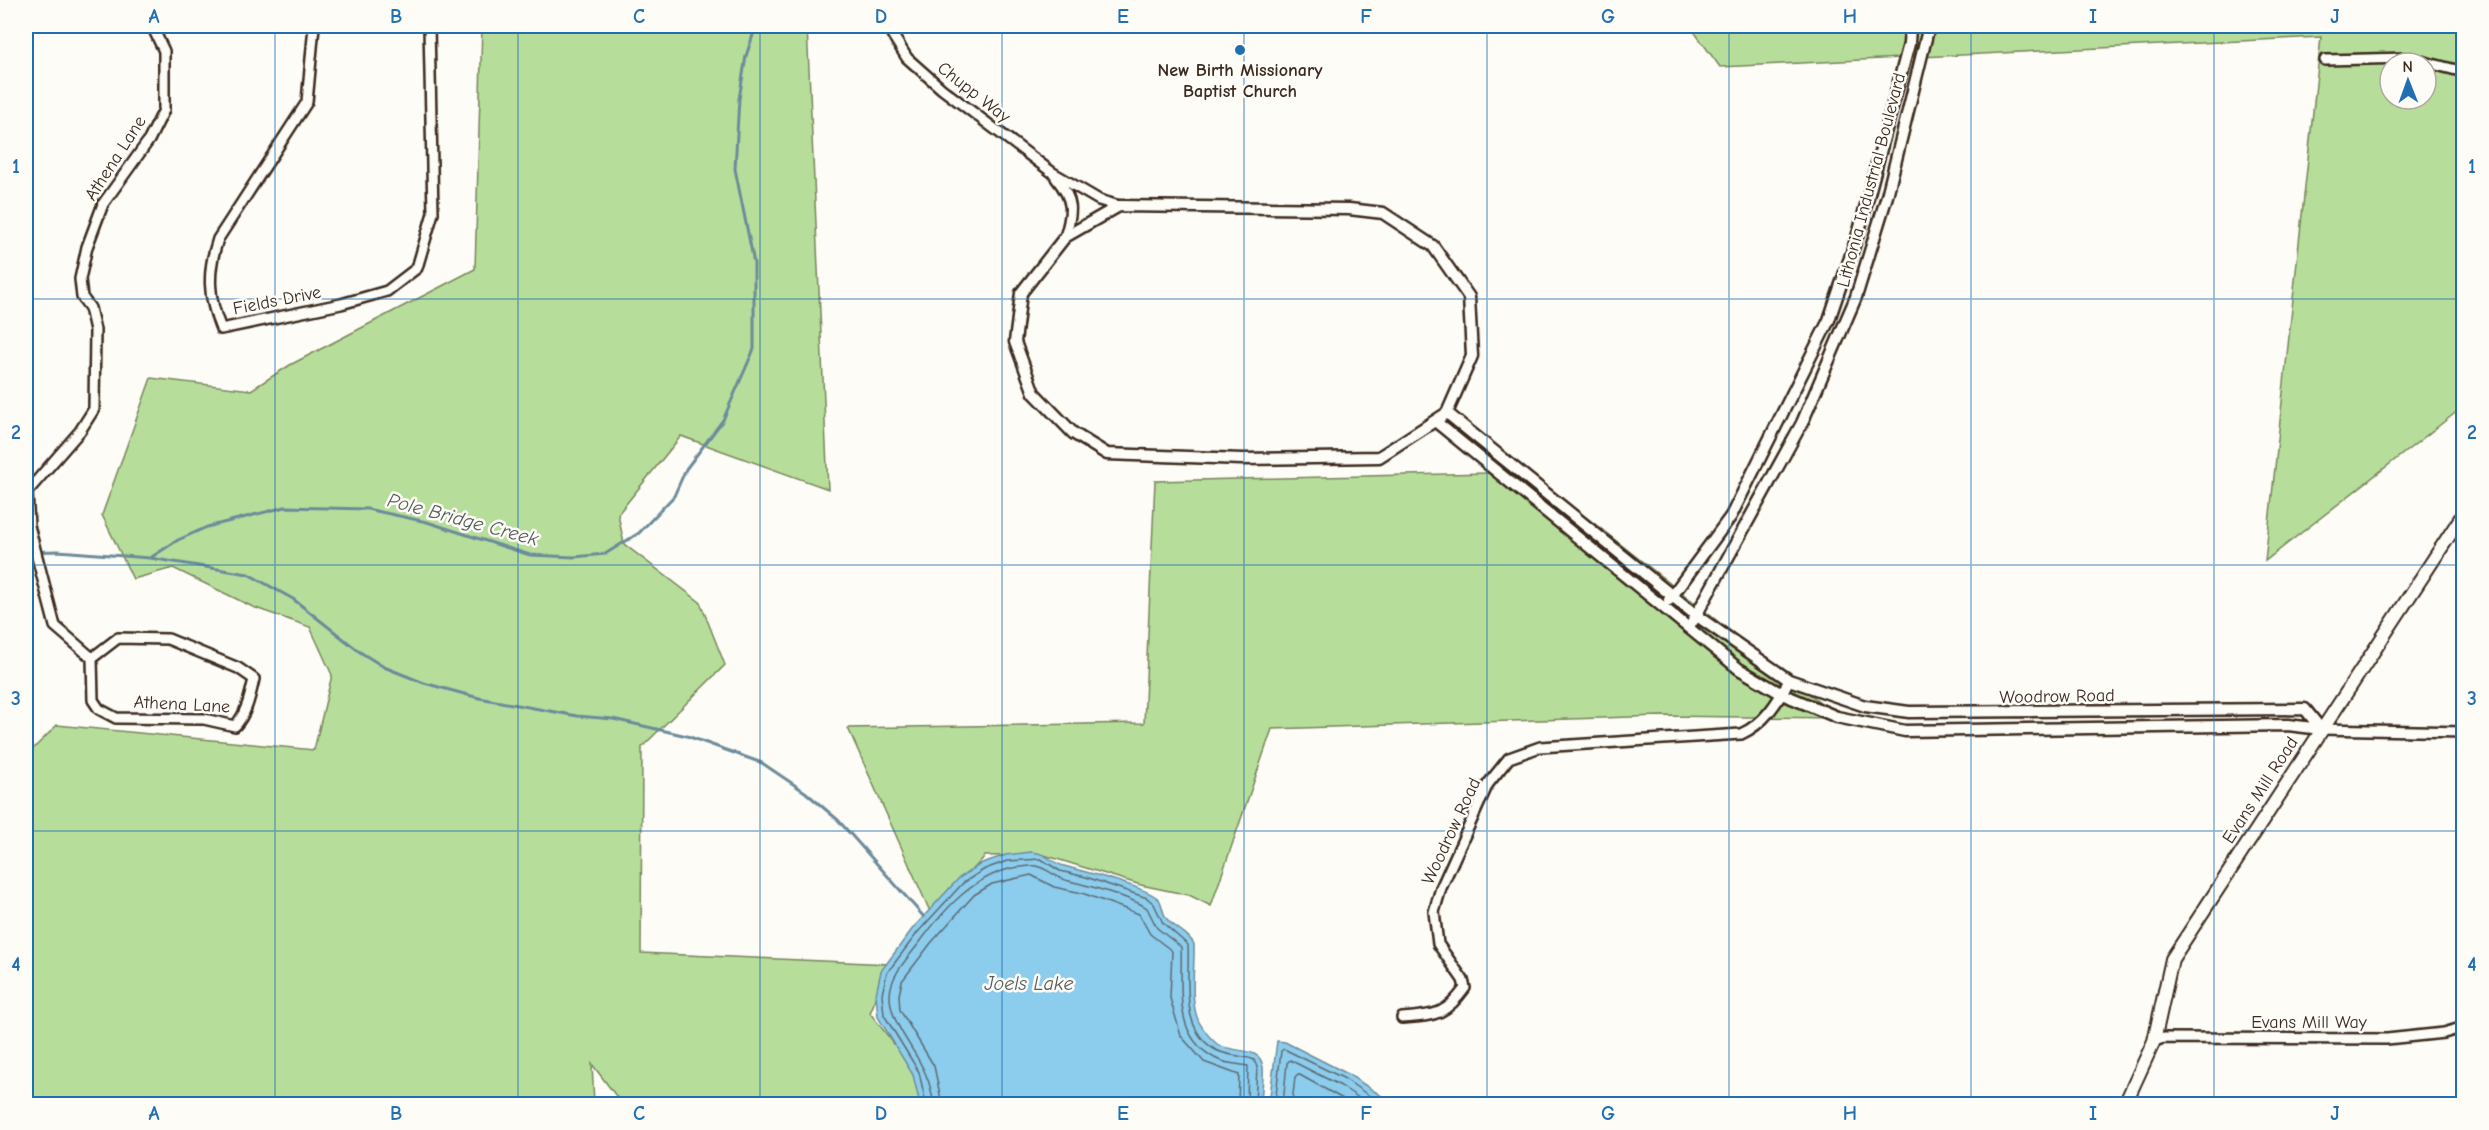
<svg xmlns="http://www.w3.org/2000/svg" width="2489" height="1130" font-family="'Comic Neue',sans-serif">
<rect width="100%" height="100%" fill="#fdfcf7"/>
<filter id="ink" filterUnits="userSpaceOnUse"><feTurbulence type="fractalNoise" baseFrequency=".0167" numOctaves="2"/><feDisplacementMap in="SourceGraphic" scale="12" xChannelSelector="R" yChannelSelector="G"/><feConvolveMatrix kernelMatrix="1 2 1 2 8 2 1 2 1" color-interpolation-filters="sRGB"/></filter>
<g filter="url(#ink)">
<path fill="#b6de9a" stroke="#78845c" stroke-width="1.5" fill-rule="evenodd" d="M482,26H807L828,489L681,436L618,514L624,544L700,602L725,665L642,747L641,953L890,964L870,1013L919,1076L934,1104H622L592,1064L594,1104H26V756L57,725L314,750L332,675L310,627L253,607L173,568L133,579L102,515L151,378L251,390L290,365L475,269Z
M1690,26H2463V407L2265,561L2321,37L1720,67ZM2390,63H2426V99H2390Z
M1529,472L1840,718L1661,716L1272,729L1211,906L1189,895L1141,885L1044,855L985,856L932,916L848,728L1144,723L1155,481Z"/>
<path fill="#8ccced" stroke="#6c8b9a" stroke-width="1.5" d="M1031,852C1051,854 1048,862 1064,866C1081,871 1153,888 1160,901C1163,907 1162,913 1167,919C1175,929 1188,932 1194,944C1195,966 1189,1002 1199,1022C1203,1029 1211,1039 1217,1044C1232,1054 1260,1045 1263,1067C1264,1079 1261,1093 1261,1104H920L913,1075L878,1017L876,994L881,971L913,928L959,878L982,863L1006,855Z
M1277,1041L1285,1042L1348,1074L1394,1104H1269Z"/>
<g fill="none" stroke-linecap="round" stroke-linejoin="round">
<path stroke="#5b6b71" stroke-width="1.5" d="M926,1104L919,1072L884,1015L882,994L887,973L918,932L963,883L985,869L1007,861L1041,859L1060,871L1086,877L1147,898L1154,904L1163,923L1188,945C1190,980 1179,1027 1214,1049C1227,1057 1245,1055 1254,1060L1257,1067L1255,1104
M933,1104C931,1060 890,1032 890,996C890,975 908,958 920,942C945,908 976,873 1019,867C1024,867 1031,865 1037,866C1048,869 1056,878 1069,881C1087,885 1133,898 1147,908L1157,928L1181,947C1183,989 1171,1040 1221,1061C1230,1064 1239,1064 1248,1066L1247,1104
M942,1104L934,1066L900,1010L899,995L902,981L931,943L974,895L992,884L1031,875L1054,887L1082,893L1139,914L1150,934L1172,951L1170,998L1181,1036L1204,1062L1239,1075L1238,1104
M1275,1104L1281,1051L1284,1049L1345,1079L1381,1104
M1283,1104L1287,1063L1290,1060L1341,1086L1368,1104
M1292,1104L1295,1077L1298,1074L1352,1104"/>
<path stroke="#6c8b9a" stroke-width="3" d="M26,552L58,551L150,558L248,574L293,599L360,652L384,667L424,683L479,698L577,716L613,719L687,736L762,763L805,792L838,820L924,917
M150,558L178,540L207,527L285,507L367,509L427,522L530,555L574,557L605,554L639,533L674,496L686,469L723,420L754,349V263L735,169L739,99L746,56L756,26
M1261,1100L1269,1104"/>
<g stroke="#3b2a1e" stroke-width="14">
<path id="minor" d="M314,26L307,102L218,239C207,271 208,298 221,329L341,304L387,291L417,268L433,213L429,26
M887,26L907,58L942,89L1053,173L1099,200L1119,206
M2325,60L2409,58L2464,72
M1056,178C1074,200 1073,211 1065,237
M92,658L118,638L168,639L238,668L254,679C250,696 247,713 235,726L204,719L116,718L99,709L93,700L92,658L55,626L29,526L27,492L80,431L94,409L95,330L90,308L82,297L80,279L87,247L103,204L149,140L164,110V51L152,26
M2321,729L2464,732
M1402,1018C1435,1015 1445,1016 1465,988L1463,980L1438,944L1434,912L1441,888L1488,784L1509,758L1540,747L1741,734C1764,724 1778,702 1789,680
M2154,1041L2164,1038L2387,1039L2444,1033L2464,1027"/>
</g>
<g stroke="#3b2a1e" stroke-width="15">
<path id="tertiary" d="M1119,206L1349,209L1383,213L1433,246L1469,297L1472,356L1447,413L1379,457L1242,459L1107,454L1073,433L1034,393L1015,342L1021,293L1065,237Z
M1447,413L1697,616L1789,680L1865,706L1909,712L2305,709L2321,729
M1435,421L1739,669L1782,694L1837,717L1905,731L2288,725L2321,729
M1669,600L1731,516L1829,320L1859,231L1909,44L1910,26
M1693,621L1802,423L1856,297L1887,196L1929,26"/>
</g>
<g stroke="#3b2a1e" stroke-width="16">
<path id="secondary" d="M2125,1104L2154,1041L2172,959L2464,513"/>
</g>
<use href="#minor" stroke="#fdfcf7" stroke-width="9"/>
<use href="#tertiary" stroke="#fdfcf7" stroke-width="10"/>
<use href="#secondary" stroke="#fdfcf7" stroke-width="12"/>
</g>
</g>
<path fill="none" stroke="#1f6fb2" stroke-width="1.5" stroke-opacity="0.55" d="M275,26V1104M518,26V1104M760,26V1104M1002,26V1104M1244,26V1104M1487,26V1104M1729,26V1104M1971,26V1104M2214,26V1104M26,299H2464M26,565H2464M26,831H2464"/>
<circle fill="#1f6fb2" stroke="#fdfcf7" stroke-width="2" cx="1240" cy="50" r="6"/>
<g text-anchor="middle" stroke-width="5" stroke-linejoin="round" paint-order="stroke">
<g font-size="18" font-weight="bold" fill="#3b2a1e" stroke="#fdfcf7">
<text x="1240" y="76">New Birth Missionary<tspan x="1240" dy="21">Baptist Church</tspan></text>
</g>
<g font-size="18" fill="#3b2a1e" stroke="#fdfcf7">
<text transform="translate(974 92) rotate(38)" y="6">Chupp Way</text>
<text transform="translate(115 158) rotate(-57)" y="6">Athena Lane</text>
<text transform="translate(1871 180) rotate(-75)" y="6">Lithonia Industrial Boulevard</text>
<text transform="translate(277 300) rotate(-11)" y="6">Fields Drive</text>
<text transform="translate(2057 696) rotate(-1)" y="6">Woodrow Road</text>
<text transform="translate(182 704) rotate(3)" y="6">Athena Lane</text>
<text transform="translate(2260 790) rotate(-57)" y="6">Evans Mill Road</text>
<text transform="translate(1451 831) rotate(-65)" y="6">Woodrow Road</text>
<text x="2309" y="1028">Evans Mill Way</text>
</g>
<g font-size="20" font-style="italic" fill="#535b5c" stroke="#fdfcf7">
<text transform="translate(463 519) rotate(15)" y="7">Pole Bridge Creek</text>
<text x="1029" y="990">Joels Lake</text>
</g>
</g>
<rect width="2489" height="1130" fill="none" stroke="#fdfcf7" stroke-width="66"/>
<g transform="translate(2408 81) rotate(359)"><circle r="28" fill="#fdfcf7" stroke="#afa8a0" stroke-width="1.5"/>
<path d="M0-4.5L10 22L0 15L-10 22Z" fill="#1f6fb2"/>
<text y="-9" font-size="16" font-weight="bold" text-anchor="middle" fill="#3b2a1e">N</text>
</g>
<rect x="33" y="33" width="2423" height="1064" fill="none" stroke="#1f6fb2" stroke-width="2"/>
<g font-size="20" text-anchor="middle" font-weight="bold" fill="#1f6fb2">
<text x="154" y="23">A</text>
<text x="396" y="23">B</text>
<text x="639" y="23">C</text>
<text x="881" y="23">D</text>
<text x="1123" y="23">E</text>
<text x="1366" y="23">F</text>
<text x="1608" y="23">G</text>
<text x="1850" y="23">H</text>
<text x="2093" y="23">I</text>
<text x="2335" y="23">J</text>
<text x="16" y="173">1</text>
<text x="2472" y="173">1</text>
<text x="16" y="439">2</text>
<text x="2472" y="439">2</text>
<text x="16" y="705">3</text>
<text x="2472" y="705">3</text>
<text x="16" y="971">4</text>
<text x="2472" y="971">4</text>
<text x="154" y="1120">A</text>
<text x="396" y="1120">B</text>
<text x="639" y="1120">C</text>
<text x="881" y="1120">D</text>
<text x="1123" y="1120">E</text>
<text x="1366" y="1120">F</text>
<text x="1608" y="1120">G</text>
<text x="1850" y="1120">H</text>
<text x="2093" y="1120">I</text>
<text x="2335" y="1120">J</text>
</g>
</svg>
